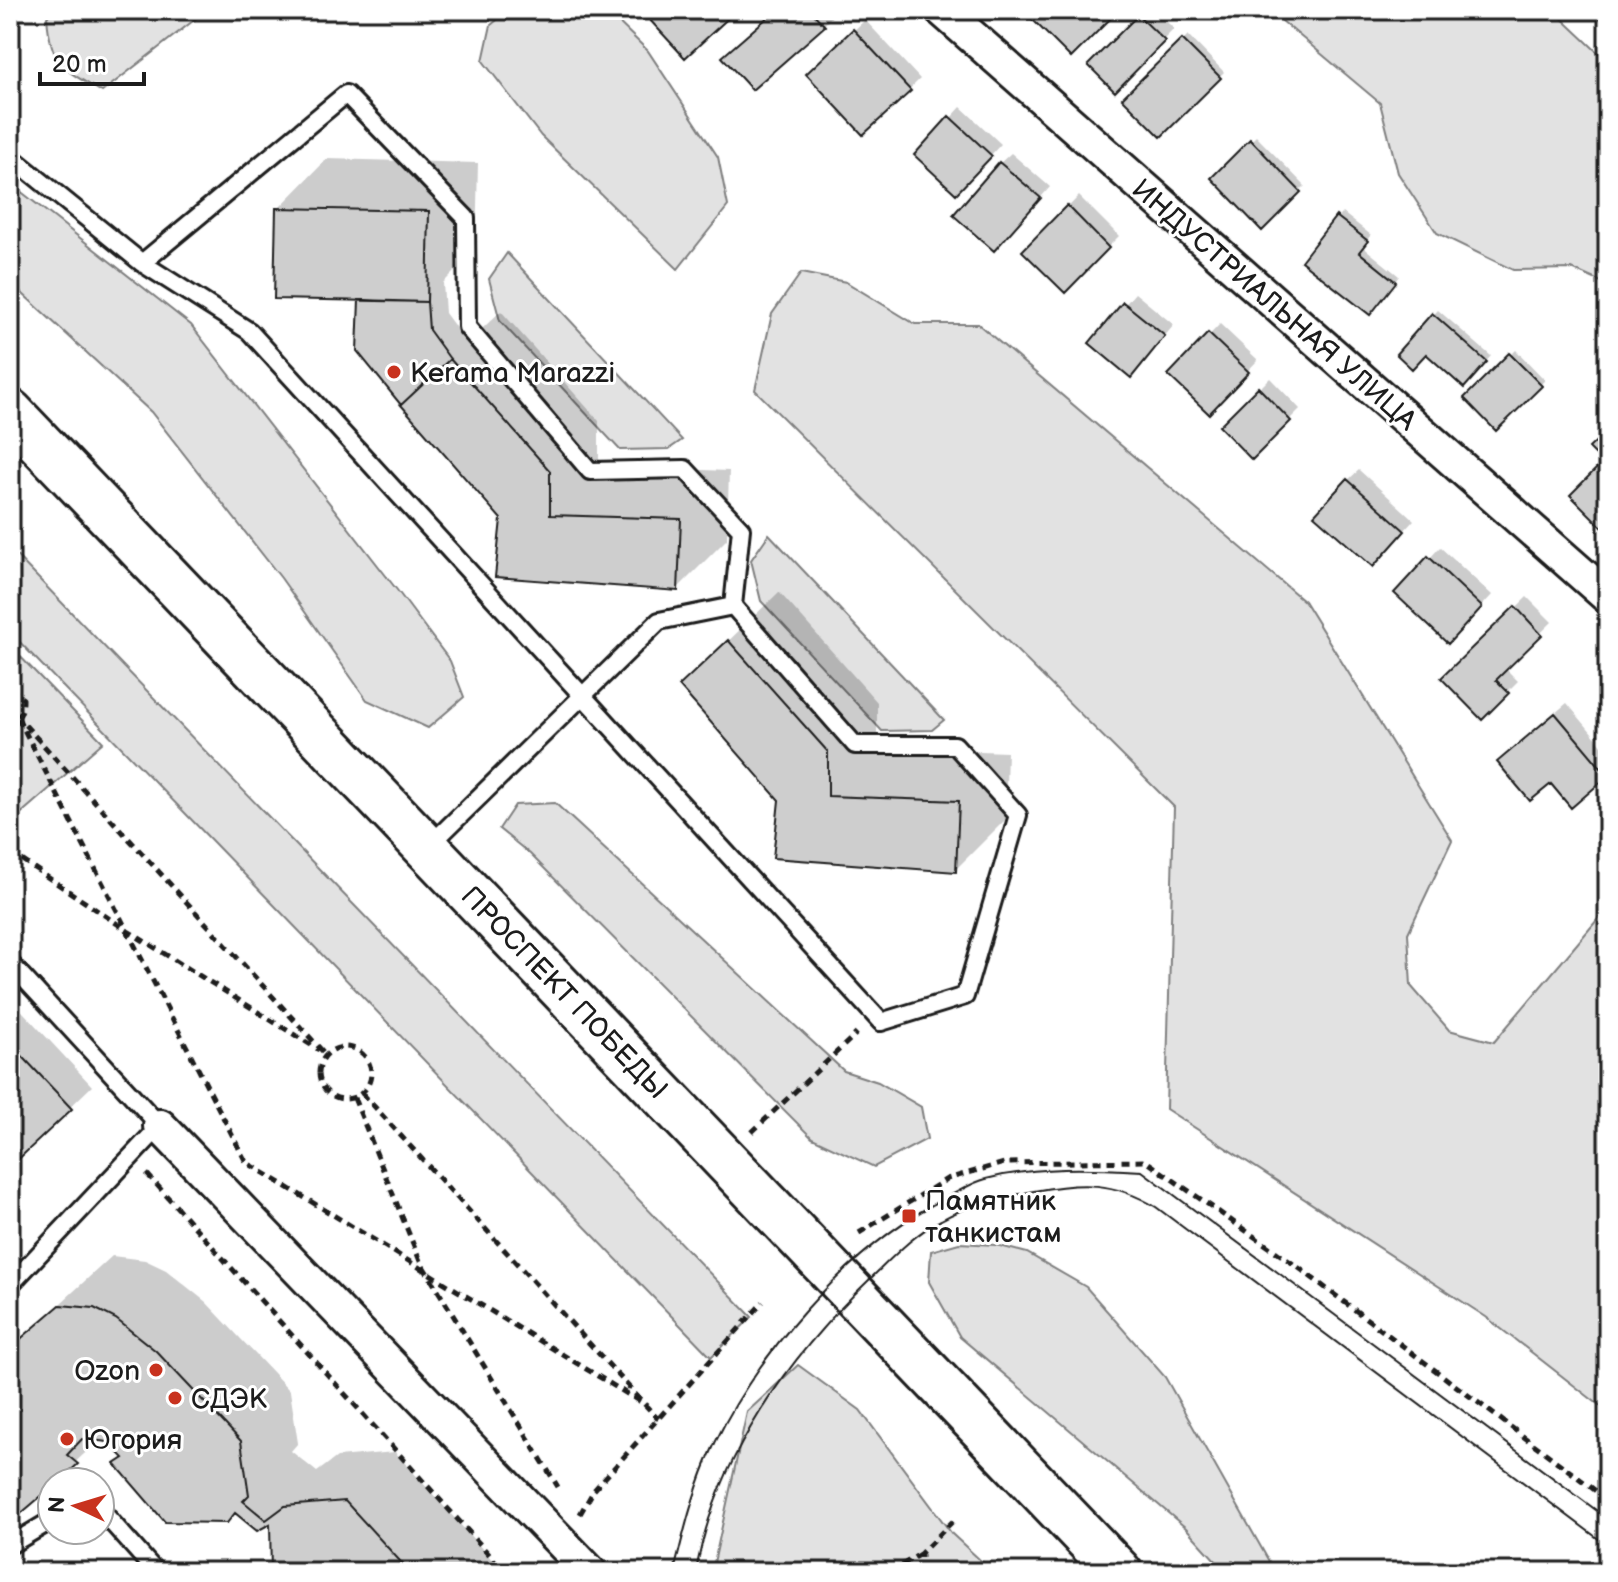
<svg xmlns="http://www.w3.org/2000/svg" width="1618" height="1582" font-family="'Balsamiq Sans',sans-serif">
<rect width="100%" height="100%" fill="#fff"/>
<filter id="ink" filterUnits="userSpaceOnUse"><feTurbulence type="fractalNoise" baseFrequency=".0125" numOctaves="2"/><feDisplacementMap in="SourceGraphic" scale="16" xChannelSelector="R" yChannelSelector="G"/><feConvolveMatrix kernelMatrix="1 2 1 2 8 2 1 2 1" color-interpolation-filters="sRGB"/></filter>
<g filter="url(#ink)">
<path fill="#e2e2e2" stroke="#7f7f7f" stroke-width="2" d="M53,10H207L102,92C62,68 51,66 47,17Z
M509,10H606L648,51L718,157L728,206L678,269L541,136L483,61L491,25Z
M1269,10H1553L1608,62V285L1572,269L1513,270L1437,233L1398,173L1380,103Z
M10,183L191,325L397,590L450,661L464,697L428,728L367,700L281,578L151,412L10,282Z
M507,253L682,440L669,449L620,450L500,321L489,279Z
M801,273L846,282L915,324H978L1304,601L1452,840L1408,933L1411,986L1449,1030L1494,1042L1608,907V1412L1486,1317L1166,1109L1174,807L755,390L772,314Z
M769,534L944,720L932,730L882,731L761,601L751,560Z
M10,549L752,1317L711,1357L10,632Z
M10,646L103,742L10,823Z
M555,803L844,1071L878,1082L921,1107L927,1139L874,1167L812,1138L530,854L499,829L515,805Z
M959,1243L996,1245L1027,1253L1086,1287L1165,1377L1275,1572H1226L1186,1528L960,1337L929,1282L931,1251Z
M798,1365L860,1410L952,1534L993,1572H712L747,1412Z"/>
<path fill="#0003" d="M777,10H830L834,14L824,25Z
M1145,10H1155L1174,29L1115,89L1091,65Z
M865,20L920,79L864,133L819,63Z
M1188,35L1224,72L1161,135L1125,98Z
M961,107L1001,144L967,181L917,155Z
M1256,136L1305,186L1262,228L1213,178Z
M1011,153L1050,187L1005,238L1000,163Z
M327,159L478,163L476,250L443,283L445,313L467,343L501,311L599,421V466L729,471L727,539L677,589L503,518L361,301L278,209Z
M1079,196L1119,236L1065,290L1025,251Z
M1343,213L1371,235L1362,246L1399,276L1374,308L1338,218Z
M1135,293L1174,325L1141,364L1092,343Z
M1438,310L1491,356L1464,385L1426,351L1398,354Z
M1220,324L1258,360L1209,411L1171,375Z
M1516,350L1545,380L1496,428L1467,398Z
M1270,378L1300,409L1252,457L1222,426Z
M1359,470L1414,520L1383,554L1348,480Z
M1440,547L1492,595L1459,631L1430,558Z
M779,592L877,702V747L1007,752L1005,820L955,870L781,799L682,686Z
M1527,597L1552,622L1505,668L1518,681L1482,717L1444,678Z
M1567,703L1608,752V774L1571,805L1551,781L1510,751Z
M10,998L92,1086L10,1165Z
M112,1256L145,1260L166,1270L206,1302L290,1391L298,1443L291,1451L317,1472L337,1457L395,1452L503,1572H273L272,1521L258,1529L236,1511L126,1456L109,1440L100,1439L52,1484L10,1514V1350Z"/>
<path fill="#cecece" stroke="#1c1c1c" stroke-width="2" d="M657,10H737L685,58L648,18Z
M776,10H810L825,26L752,90L722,57Z
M1039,10H1119L1071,58L1031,18Z
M1591,10H1608V23L1607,25Z
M1138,15L1165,41L1115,92L1088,65Z
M853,29L911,91L863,135L806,74Z
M1182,39L1221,78L1161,137L1122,98Z
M949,116L992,156L956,194L914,155Z
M1250,139L1301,192L1262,231L1211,178Z
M999,162L1041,198L994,251L953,215Z
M1067,205L1109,248L1065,293L1022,251Z
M276,208L429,211L427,302L274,299Z
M1336,216L1368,241L1359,252L1396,282L1370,315L1301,261Z
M359,300L427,302L429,330L450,359L401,405L357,351Z
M1123,302L1165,336L1131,378L1089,343Z
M1432,313L1487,362L1464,388L1426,354L1412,369L1396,354Z
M1208,333L1249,372L1209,414L1168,375Z
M1509,353L1542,386L1496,431L1464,398Z
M450,359L550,471V515L681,519L678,591L495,577L501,519L401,405Z
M1258,387L1291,421L1252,460L1219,426Z
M1608,430V533L1570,495L1603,462L1589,448Z
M1347,479L1405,531L1373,567L1314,515Z
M1428,556L1482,607L1448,644L1394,593Z
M1515,606L1542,635L1496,680L1509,693L1482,720L1441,678Z
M728,640L828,752V796L959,801L956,872L773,858L779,800L679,686Z
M1555,713L1608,776L1571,808L1551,784L1530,801L1497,762Z
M10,1043L72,1109L10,1167Z
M60,1305L94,1308L116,1319L156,1351L241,1441L249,1495L243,1501L266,1520L285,1506L345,1501L410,1572H271L270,1524L257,1531L235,1513L227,1523L165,1522L115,1464L124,1458L108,1442L82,1439L67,1455L78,1464L58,1482H52V1487L18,1516H10V1348Z"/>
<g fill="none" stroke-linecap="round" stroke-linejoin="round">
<g stroke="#1c1c1c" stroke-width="22">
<path id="lane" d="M10,156L142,263L249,331L881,1022L965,996L1018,815L955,745H855L733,606L741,529L685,469L590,471L467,327L466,218L346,94L142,263
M428,847L659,621L733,606
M10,963L160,1126L10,1285
M100,1509L156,1572
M10,1545L52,1520"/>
</g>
<g stroke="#1c1c1c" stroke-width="38">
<path id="street" d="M942,10L1608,597
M160,1126L590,1572"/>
</g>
<g stroke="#1c1c1c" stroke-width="50">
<path id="secondary" d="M10,412L1119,1572"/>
</g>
<path stroke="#1c1c1c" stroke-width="5" stroke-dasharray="8 6" stroke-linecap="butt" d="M10,688L23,699C23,711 21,717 10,723
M18,718L246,1162L647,1406
M25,725L326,1055
M10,852L128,931L319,1050
M319 1073a26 26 0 1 1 52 0a26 26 0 1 1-52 0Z
M362,1093L658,1419
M354,1098L420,1261L558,1487
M752,1132L857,1033
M147,1174L505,1572
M859,1233L947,1179L1004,1163L1146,1161L1295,1265L1608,1500
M580,1514L594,1490L763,1302
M890,1572L920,1554
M921,1572V1553L957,1517"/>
<use href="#lane" stroke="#fff" stroke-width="16"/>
<use href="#street" stroke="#fff" stroke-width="32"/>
<use href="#secondary" stroke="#fff" stroke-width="44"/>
<path stroke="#1c1c1c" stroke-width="2" d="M674,1572C683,1535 692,1497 707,1461C749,1360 850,1246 947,1197C960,1191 973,1182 986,1179C1038,1166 1089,1168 1142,1171L1608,1519
M696,1572C715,1459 790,1355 871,1278C893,1257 913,1235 941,1220C969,1204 1002,1198 1034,1191C1082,1182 1113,1181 1156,1207L1608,1546"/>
</g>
</g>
<g fill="#c8321e" stroke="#fff" stroke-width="3">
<circle cx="394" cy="372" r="8"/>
<rect x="901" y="1208" width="16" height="16" rx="4"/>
<circle cx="156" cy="1370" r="8"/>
<circle cx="175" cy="1398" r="8"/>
<circle cx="67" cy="1439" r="8"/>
</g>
<g text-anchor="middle" stroke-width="6" stroke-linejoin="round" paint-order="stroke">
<g font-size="28" fill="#1c1c1c" stroke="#fff">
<text transform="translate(1275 304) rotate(41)" y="10">ИНДУСТРИАЛЬНАЯ УЛИЦА</text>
<text transform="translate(565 992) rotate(46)" y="10">ПРОСПЕКТ ПОБЕДЫ</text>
</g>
<g font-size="28" fill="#1c1c1c" stroke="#fff" text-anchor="start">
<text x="410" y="382">Kerama Marazzi</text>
<text x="925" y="1210">Памятник<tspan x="925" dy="32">танкистам</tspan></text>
<text x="140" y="1380" text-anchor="end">Ozon</text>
<text x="191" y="1408">СДЭК</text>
<text x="83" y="1449">Югория</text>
</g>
</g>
<rect width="1618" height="1582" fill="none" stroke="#fff" stroke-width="40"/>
<rect x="20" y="20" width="1578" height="1542" fill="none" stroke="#1c1c1c" stroke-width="3" filter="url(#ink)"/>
<g transform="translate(76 1506) rotate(274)"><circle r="38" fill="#ffffff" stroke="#a4a4a4" stroke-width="2"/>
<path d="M0-6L14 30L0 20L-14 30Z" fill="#c8321e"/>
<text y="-12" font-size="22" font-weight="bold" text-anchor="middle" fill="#1c1c1c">N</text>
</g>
<path d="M40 72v12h104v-12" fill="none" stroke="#1c1c1c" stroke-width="4"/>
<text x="52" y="72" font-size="24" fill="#1c1c1c" stroke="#ffffff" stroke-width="6" paint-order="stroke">20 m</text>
</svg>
